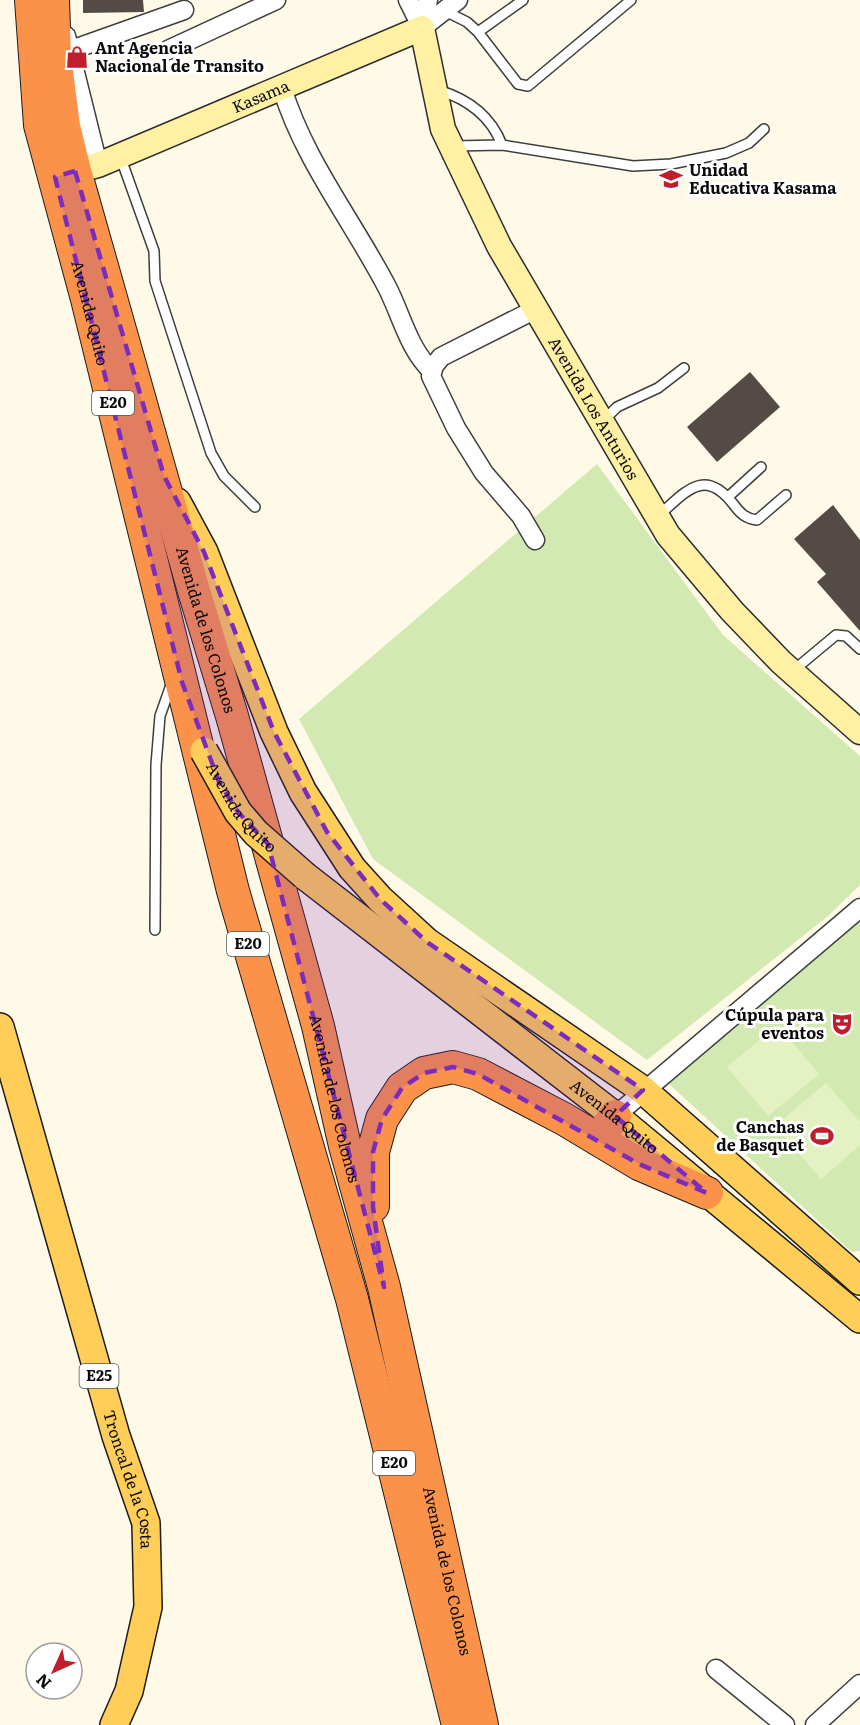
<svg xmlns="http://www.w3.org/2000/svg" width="860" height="1725" font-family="Literata,serif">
<rect width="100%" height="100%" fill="#fff9e8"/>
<path fill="#d2eab1" d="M597,464L723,635L860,756V885L828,916L647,1060L373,859L299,719Z
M860,921V1251L852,1252L669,1084Z"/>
<path fill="#e4f1c3" d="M778,1025L819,1074L768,1116L727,1067Z
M826,1083L860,1122V1145L821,1179L775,1126Z"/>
<path fill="#544b47" d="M83,0H143L144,12L83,13Z
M750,372L780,407L717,462L687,427Z
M833,505L860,540V631L817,582L826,574L794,539Z"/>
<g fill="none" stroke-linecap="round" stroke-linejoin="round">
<g stroke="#3e3e3e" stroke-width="12">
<path id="lane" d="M445,11L467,22L478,32L523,0
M478,32L518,84L528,86L631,0
M438,90C468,99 491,116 502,145
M453,146L502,145L633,166L671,164L726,153L749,143L764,129
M120,156L154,251L155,281L211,453L224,476L255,507
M602,422L617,407L658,388L684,368
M728,497L761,467
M658,516C686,492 704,466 734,505C740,513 746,519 757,520L786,495
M794,670L836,635L846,636L860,649
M155,930L156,765L160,716L172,682"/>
</g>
<g stroke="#3e3e3e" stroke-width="21">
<path id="street" d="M408,0L422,28
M422,28L458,0
M422,28L428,0
M66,36L98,165
M168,50L276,0
M60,54L184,10
M282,88C304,160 352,220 387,287C401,314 409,350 432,371
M535,540L521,516L484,473L456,428L431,376L434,366L441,357L536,309
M615,1116L860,908
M716,1669L785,1725
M815,1725L860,1684"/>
</g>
<g stroke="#2d2d2d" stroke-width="27">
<g id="secondary">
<path id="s1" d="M58,176L98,165L422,28L443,129L499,246L668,535L732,611L781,662L860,732"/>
</g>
</g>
<g stroke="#1c1c1c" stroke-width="30">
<g id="primary">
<path d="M177,502L204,552L274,732L303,792L352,868L380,899L427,942L643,1090L860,1281"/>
<path id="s2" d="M305,876L615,1116L860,1319"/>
<path id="s3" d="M0,1027L116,1436L146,1523L148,1607L129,1691L114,1725"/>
</g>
</g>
<g stroke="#1c1c1c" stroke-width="34">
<g id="highway">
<path id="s4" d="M31,0L40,125L87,299L233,891L352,1299L458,1725"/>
<path id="s5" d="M53,0L55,56L64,126L75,171L194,591L232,716L318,1026L345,1146L384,1287L482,1725"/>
<path d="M598,1139L615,1116"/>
<path d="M373,1206V1152L382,1119L402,1088L424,1073L453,1067L478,1074L564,1119L639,1164L707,1193"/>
</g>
</g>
<use href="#lane" stroke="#fff" stroke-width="9"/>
<use href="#street" stroke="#fff" stroke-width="18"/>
<use href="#secondary" stroke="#fff0a3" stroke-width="24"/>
<use href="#primary" stroke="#ffce58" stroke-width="27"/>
<use href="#highway" stroke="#fb924a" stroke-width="32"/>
<g stroke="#1c1c1c" stroke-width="30" stroke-linecap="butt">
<g id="primary-bridge">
<path id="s6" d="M204,751L238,812L256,833L305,876"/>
</g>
</g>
<use href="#primary-bridge" stroke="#ffce58" stroke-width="27"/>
</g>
<path fill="#7b2cbf" fill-opacity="0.2" stroke="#7b2cbf" stroke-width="4.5" stroke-dasharray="12 8" stroke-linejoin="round" d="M75,171L164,476L204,552L274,732L327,832L380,899L427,942L643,1090L615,1116L707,1193L639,1164L478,1074L453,1067L424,1073L402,1088L382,1119L373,1152V1207L384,1287L268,844L238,812L219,782L182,682L55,177Z"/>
<defs>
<g id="shop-bare" transform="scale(1.8)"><path d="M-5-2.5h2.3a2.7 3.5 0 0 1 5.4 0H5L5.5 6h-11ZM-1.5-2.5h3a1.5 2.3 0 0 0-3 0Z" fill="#c01d2e" stroke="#fff" stroke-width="2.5" paint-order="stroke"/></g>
<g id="school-bare" transform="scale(1.8)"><path d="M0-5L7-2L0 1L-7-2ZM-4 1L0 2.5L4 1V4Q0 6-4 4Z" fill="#c01d2e" stroke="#fff" stroke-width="2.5" paint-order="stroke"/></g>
<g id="theatre-bare" transform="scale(1.8)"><path d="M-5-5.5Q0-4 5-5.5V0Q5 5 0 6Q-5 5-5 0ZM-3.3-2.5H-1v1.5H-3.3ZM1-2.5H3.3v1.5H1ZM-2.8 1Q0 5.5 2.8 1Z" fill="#c01d2e" stroke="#fff" stroke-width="2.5" paint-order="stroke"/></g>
<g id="stadium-bare" transform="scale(1.8)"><path d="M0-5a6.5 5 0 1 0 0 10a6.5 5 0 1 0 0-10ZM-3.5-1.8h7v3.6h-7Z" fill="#c01d2e" stroke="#fff" stroke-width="2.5" paint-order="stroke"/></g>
</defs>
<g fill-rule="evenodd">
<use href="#shop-bare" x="77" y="57"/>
<use href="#school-bare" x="671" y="179"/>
<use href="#theatre-bare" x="842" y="1024"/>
<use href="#stadium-bare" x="822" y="1136"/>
</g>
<g text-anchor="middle" stroke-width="6" stroke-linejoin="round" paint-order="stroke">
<g fill="#fff" stroke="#545454" stroke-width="1.5">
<rect x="92" y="391" width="42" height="24" rx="4.5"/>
<rect x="227" y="932" width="42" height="24" rx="4.5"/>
<rect x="79.5" y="1364" width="39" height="24" rx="4.5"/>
<rect x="373" y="1451" width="42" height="24" rx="4.5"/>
</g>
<g font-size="15" font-weight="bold" fill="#0b0b0b">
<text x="113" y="408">E20</text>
<text x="248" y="949">E20</text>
<text x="99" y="1381">E25</text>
<text x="394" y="1468">E20</text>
</g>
<g font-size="16" font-weight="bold" fill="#0b0b0b" stroke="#fff" text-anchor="start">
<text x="95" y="54">Ant Agencia<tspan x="95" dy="18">Nacional de Transito</tspan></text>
<text x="689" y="176">Unidad<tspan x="689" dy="18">Educativa Kasama</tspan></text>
<text x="824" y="1021" text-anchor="end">Cúpula para<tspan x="824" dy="18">eventos</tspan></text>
<text x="804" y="1133" text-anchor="end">Canchas<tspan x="804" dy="18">de Basquet</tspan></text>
</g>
<g font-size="16" fill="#0b0b0b" stroke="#fff">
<text dy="6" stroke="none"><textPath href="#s1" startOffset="218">Kasama</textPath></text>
<text dy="6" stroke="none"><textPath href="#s4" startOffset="320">Avenida Quito</textPath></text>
<text dy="6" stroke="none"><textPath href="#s1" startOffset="814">Avenida Los Anturios</textPath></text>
<text dy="6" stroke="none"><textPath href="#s5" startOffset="650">Avenida de los Colonos</textPath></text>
<text dy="6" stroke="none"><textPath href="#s6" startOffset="68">Avenida Quito</textPath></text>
<text dy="6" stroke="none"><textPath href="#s5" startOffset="1136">Avenida de los Colonos</textPath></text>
<text dy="6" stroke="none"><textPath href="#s2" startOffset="392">Avenida Quito</textPath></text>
<text dy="6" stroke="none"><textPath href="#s3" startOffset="471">Troncal de la Costa</textPath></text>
<text dy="6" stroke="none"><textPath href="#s5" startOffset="1622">Avenida de los Colonos</textPath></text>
</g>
</g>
<g transform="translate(54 1671) rotate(225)"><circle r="28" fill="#ffffff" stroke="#9d9d9d" stroke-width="1.5"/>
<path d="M0-4.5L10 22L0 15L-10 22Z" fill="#c01d2e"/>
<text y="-9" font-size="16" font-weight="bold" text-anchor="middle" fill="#0b0b0b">N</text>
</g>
</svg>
